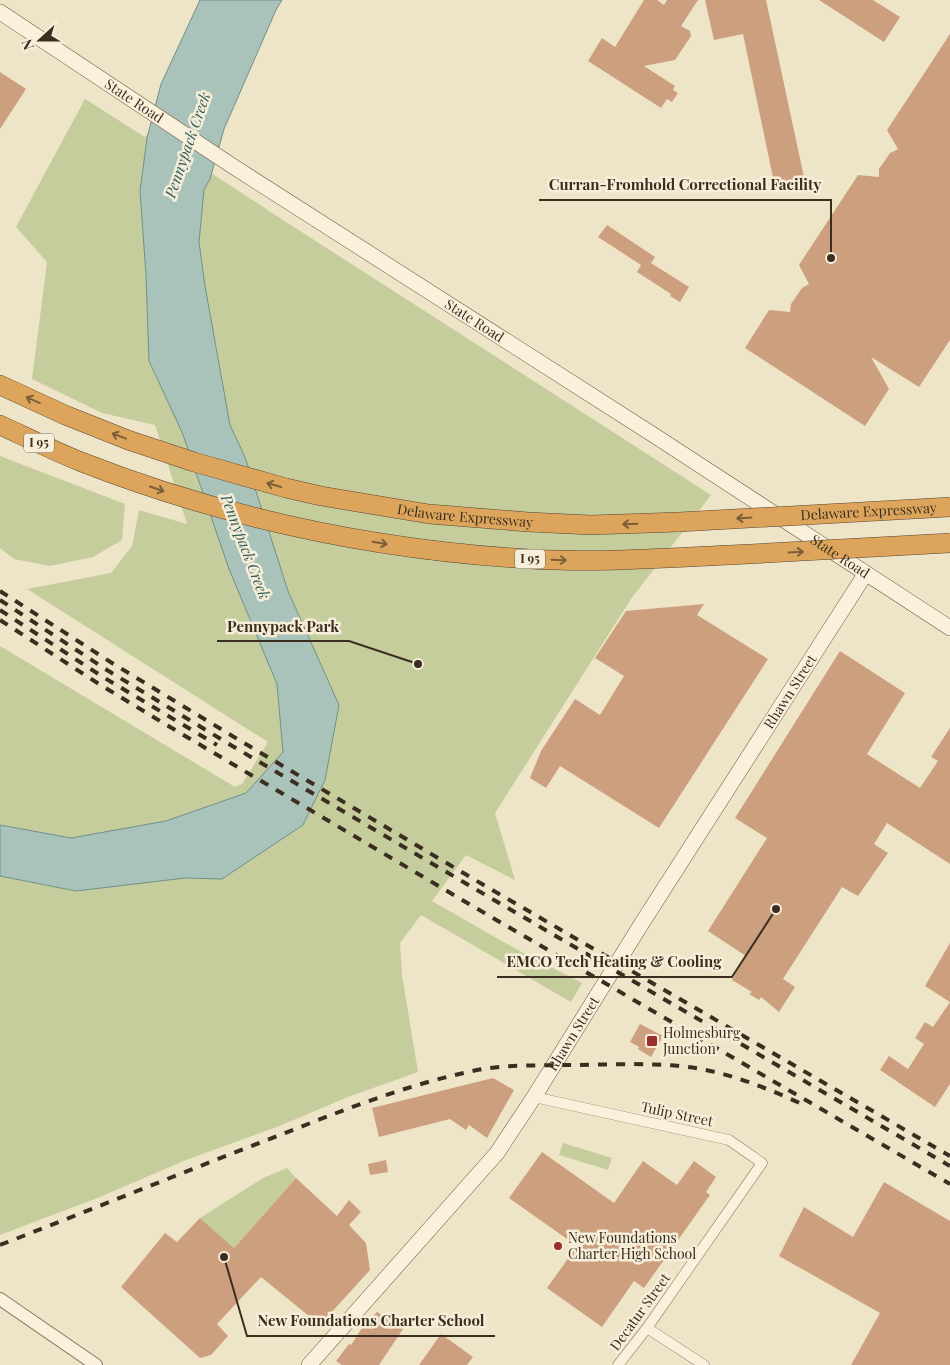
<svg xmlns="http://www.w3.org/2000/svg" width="950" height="1365" font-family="'Playfair Display',serif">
<rect width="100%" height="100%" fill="#eee4c8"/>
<path fill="#c6cd9c" d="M85,99L145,137L149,132C162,140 174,150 188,158C215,176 243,193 269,211L711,495L631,599L495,813L515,880L466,855L432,901L514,948L582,983L571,1002L421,915L400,943L402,975L418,1072L348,1097L277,1127L186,1160L100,1197L0,1235V646L235,787L242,784L268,742L27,589L111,573L132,546L139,510L187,524L155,425L102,413L32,379L47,262L16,227Z
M0,456L125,504L122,540L93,557L50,566L14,559L0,548Z
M563,1143L612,1158L608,1170L559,1155Z
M287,1168L296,1178L234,1248L200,1218L263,1178Z"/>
<path fill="#a9c3bb" stroke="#6f9189" d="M200,0H282L276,10L224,129L210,179L204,190L199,242L205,286L230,425L245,457L288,591L339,705L325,780L303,825L222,879L185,878L76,891L0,876V825L71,838L166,821L246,793L283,752L277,684L229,569L182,432L149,361L146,275L140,191L147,138L161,84Z"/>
<path fill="#cca07e" d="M644,0H657L664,5L667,0H698L681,26L690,31L691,36L675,60L644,66L675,86L673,90L678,93L672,102L667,99L661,108L588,61L602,38L615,47Z
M705,0H766L805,182L775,187L743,34L714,40Z
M819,0H873L900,17L884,42Z
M950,34V340L919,387L871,357L889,389L865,426L745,348L769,310L790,312L791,304L802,288L809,284L799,265L858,175L879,177V169L890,153L898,149L887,130Z
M0,72L26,89L0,129Z
M607,225L655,257L651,263L689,287L680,302L670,296L671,294L637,272L641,265L598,237Z
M704,604L697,615L768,659L659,828L560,766L546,788L530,778L541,751L575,699L600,715L624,676L595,658L626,611Z
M840,651L905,693L867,754L920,788L938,761L931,757L950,728V864L887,823L874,844L888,853L858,896L842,887L783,979L795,987L779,1012L761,997L759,1000L749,994L752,992L732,980L746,956L708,931L767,838L735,818Z
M950,943V1084L935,1107L880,1070L889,1056L908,1069L924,1044L915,1038L925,1022L933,1027L950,1002L925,986Z
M640,1024L663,1036L651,1057L638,1049L639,1047L630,1042Z
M493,1078L514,1090L487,1138L469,1125L466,1130L450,1119L379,1137L372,1108Z
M542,1152L614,1203L643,1161L677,1185L694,1161L716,1177L706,1192L710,1195L644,1288L634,1281L602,1327L547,1288L577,1246L509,1198Z
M386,1160L388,1172L370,1175L368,1164Z
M296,1178L337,1216L349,1200L361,1212L349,1225L366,1243L370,1270L320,1325L261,1277L217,1324L228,1336L211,1355L200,1358L121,1287L165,1233L177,1242L200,1218L234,1248Z
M884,1182L950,1221V1365H851L880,1313L779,1256L804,1207L853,1237Z
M377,1312L403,1329L379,1365H342L336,1361L349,1344L351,1345L362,1328Z
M441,1334L473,1357L467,1365H419Z"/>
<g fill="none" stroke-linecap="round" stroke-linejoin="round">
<g stroke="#8b765d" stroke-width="11">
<path id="minor" d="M534,1097L729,1140L762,1163L647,1328L618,1365
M647,1328L704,1365"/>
</g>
<g stroke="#8b765d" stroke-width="14">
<path id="tertiary" d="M0,1299L96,1365"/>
</g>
<g stroke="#6d5740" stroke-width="16">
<g id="secondary">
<path id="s1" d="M0,12L234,167L652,434L950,628"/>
<path id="s2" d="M309,1365L497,1153L534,1097L642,923L866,573"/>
</g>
</g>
<g stroke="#594431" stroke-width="20">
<g id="motorway">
<path id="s3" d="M0,385L65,415L128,440L194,462L286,488L321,496L429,514L528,522L591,525L679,522"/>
<path d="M0,425C26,437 52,450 79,461C224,518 375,550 530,559C597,563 663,558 730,555"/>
</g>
</g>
<use href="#minor" stroke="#f9f1dc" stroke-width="10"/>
<use href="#tertiary" stroke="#f9f1dc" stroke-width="12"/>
<use href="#secondary" stroke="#f9f1dc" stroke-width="15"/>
<use href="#motorway" stroke="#dca55b" stroke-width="19"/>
<path stroke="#3b2e20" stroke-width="4" stroke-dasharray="9 9" stroke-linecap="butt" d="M0,591L112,663L239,740L482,884L950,1156
M0,600L107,670L234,747L477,890L950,1166
M0,610L103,677L217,745
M0,620L99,684L165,724L469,904L950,1184
M0,1245C93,1209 186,1171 280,1135C341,1111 403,1086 468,1072C500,1064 533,1066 565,1065C605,1065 647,1062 688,1067C728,1072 767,1088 804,1105"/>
<g stroke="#594431" stroke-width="20" stroke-linecap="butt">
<g id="motorway-bridge">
<path id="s4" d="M679,522L950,507"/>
<path d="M730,555L950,543"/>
</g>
</g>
<use href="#motorway-bridge" stroke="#dca55b" stroke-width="19"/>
</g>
<defs><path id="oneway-shaft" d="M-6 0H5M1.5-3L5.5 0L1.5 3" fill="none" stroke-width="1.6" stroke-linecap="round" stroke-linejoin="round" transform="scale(1.25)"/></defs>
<g stroke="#7b5e38">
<use href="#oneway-shaft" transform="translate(33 400) rotate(-156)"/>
<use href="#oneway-shaft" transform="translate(119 436) rotate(-159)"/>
<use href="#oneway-shaft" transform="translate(274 485) rotate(-164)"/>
<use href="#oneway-shaft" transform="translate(157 489) rotate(19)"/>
<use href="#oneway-shaft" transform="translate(744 518) rotate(176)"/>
<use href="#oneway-shaft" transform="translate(630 524) rotate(178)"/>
<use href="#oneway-shaft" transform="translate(380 543) rotate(9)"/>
<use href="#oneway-shaft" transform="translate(796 552) rotate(-3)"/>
<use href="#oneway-shaft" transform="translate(559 560) rotate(2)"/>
</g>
<g fill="#992e2d" stroke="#f6eed8" stroke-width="2">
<rect x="646" y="1035" width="12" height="12" rx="2.5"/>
<circle cx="558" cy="1246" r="5"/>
</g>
<g text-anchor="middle" stroke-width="5" stroke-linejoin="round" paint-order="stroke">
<g fill="#f6eed8" stroke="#736857" stroke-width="1">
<rect x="24" y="433.5" width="30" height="19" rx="4"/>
<rect x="515" y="549.5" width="30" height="19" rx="4"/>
</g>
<g font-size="12" font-weight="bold" fill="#3b2e20">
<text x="39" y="447">I 95</text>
<text x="530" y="563">I 95</text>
</g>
<g font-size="14" fill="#3b2e20" stroke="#f6eed8">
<text dy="5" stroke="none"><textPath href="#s1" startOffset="161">State Road</textPath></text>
<text dy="5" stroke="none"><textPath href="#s1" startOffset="566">State Road</textPath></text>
<text dy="5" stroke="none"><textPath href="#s4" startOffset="190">Delaware Expressway</textPath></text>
<text dy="5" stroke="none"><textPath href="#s3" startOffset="486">Delaware Expressway</textPath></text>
<text dy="5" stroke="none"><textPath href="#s1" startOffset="1001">State Road</textPath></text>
<text dy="5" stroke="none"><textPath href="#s2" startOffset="830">Rhawn Street</textPath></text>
<text dy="5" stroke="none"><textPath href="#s2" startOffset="425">Rhawn Street</textPath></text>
<text transform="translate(677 1114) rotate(12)" y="5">Tulip Street</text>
<text transform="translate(640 1312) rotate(-54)" y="5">Decatur Street</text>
</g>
<g font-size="14" fill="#3b2e20" stroke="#f6eed8" text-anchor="start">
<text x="663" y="1038">Holmesburg<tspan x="663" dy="16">Junction</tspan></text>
<text x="568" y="1243">New Foundations<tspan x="568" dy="16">Charter High School</tspan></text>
</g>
<g font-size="15" font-style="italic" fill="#305b59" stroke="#f6eed8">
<text transform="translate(188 145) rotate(-71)" y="5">Pennypack Creek</text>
<text transform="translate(245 547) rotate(69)" y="5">Pennypack Creek</text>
</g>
</g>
<path fill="none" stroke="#3b2e20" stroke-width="2" d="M831 258L831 200H539M418 664L349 641H217M776 909L732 977H497M224 1257L247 1336H495"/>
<g fill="#3b2e20" stroke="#f6eed8" stroke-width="2">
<circle cx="831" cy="258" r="5"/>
<circle cx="418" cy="664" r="5"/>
<circle cx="776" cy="909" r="5"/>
<circle cx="224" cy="1257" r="5"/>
</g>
<g font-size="15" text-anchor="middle" font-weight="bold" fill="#3b2e20" stroke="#f6eed8" stroke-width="5" stroke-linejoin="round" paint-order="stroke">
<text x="685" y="190">Curran-Fromhold Correctional Facility</text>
<text x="283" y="632">Pennypack Park</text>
<text x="614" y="967">EMCO Tech Heating &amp; Cooling</text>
<text x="371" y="1326">New Foundations Charter School</text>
</g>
<g transform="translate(40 40) rotate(249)" stroke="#f6eed8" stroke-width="4" paint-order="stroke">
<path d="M0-4L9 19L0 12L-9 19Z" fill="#3b2e20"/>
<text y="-8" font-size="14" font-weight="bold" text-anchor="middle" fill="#3b2e20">N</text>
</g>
</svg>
